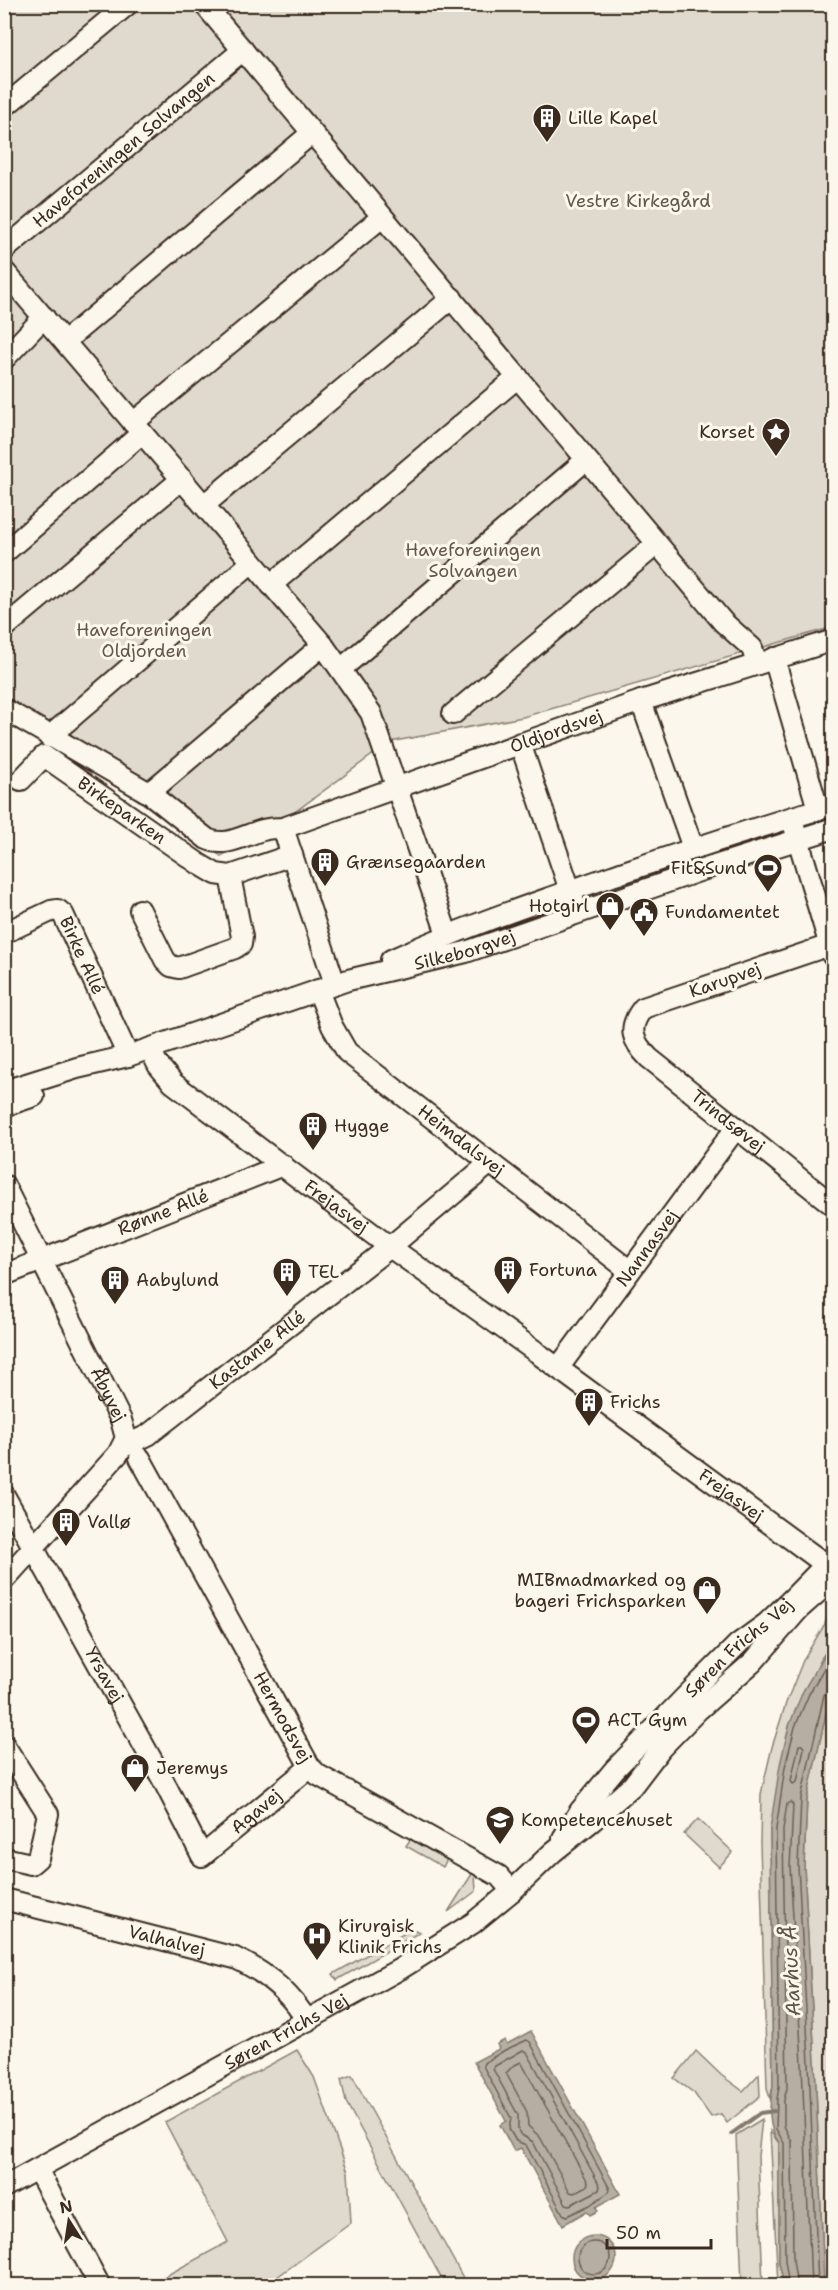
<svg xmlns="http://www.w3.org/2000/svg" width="838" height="2290" font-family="'Shantell Sans',sans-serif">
<rect width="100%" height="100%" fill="#fbf7ec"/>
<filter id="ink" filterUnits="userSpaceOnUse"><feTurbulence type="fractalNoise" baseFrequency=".0167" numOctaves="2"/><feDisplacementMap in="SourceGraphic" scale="12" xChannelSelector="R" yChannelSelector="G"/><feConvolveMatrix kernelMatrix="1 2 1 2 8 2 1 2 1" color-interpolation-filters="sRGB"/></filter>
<g filter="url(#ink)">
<path fill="#dfd9ce" stroke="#8d8276" stroke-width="1.5" d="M4,5H833V627L523,717L390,742L277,825L221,856L93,770L5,723Z
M771,832L773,837L595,898L593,892Z
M551,906L553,912L465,943L427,952Z
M833,1603V1641L820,1660L770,1829L773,2086L770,2099L767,2088L760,1843L761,1794L772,1747L786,1703L804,1658L825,1624L830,1607Z
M833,1691L834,2285L824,2286L815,2063L804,1866L807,1799L830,1696Z
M698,1819L733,1852L719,1867L684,1834Z
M411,1838L447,1859L443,1867L406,1846Z
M472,1874L475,1875L476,1891L448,1912Z
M412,1929L420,1932L337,1980L333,1974Z
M297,2050L314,2077L348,2172L351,2223L266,2285H149L228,2242L165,2122Z
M696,2051L721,2075L743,2091L759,2074L760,2096L727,2123L721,2114L711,2117L694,2093L674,2078Z
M352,2075L467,2285H445L346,2102L341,2079Z
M762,2119L758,2156L763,2285H742L736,2135Z
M770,2131L779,2143V2262L784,2285H778Z"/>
<path fill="#b6aea2" stroke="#85796d" stroke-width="1.5" d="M833,1641V1691L830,1696L807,1799L804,1866L815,2063L824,2285H784L779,2262V2143C767,2126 769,2107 773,2087L770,1829L780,1765L789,1726L803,1691Z
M531,2031L620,2194L596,2207L598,2211L590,2215L587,2211L563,2225L521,2148L514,2151L500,2125L506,2121L474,2062L499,2049L497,2044L505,2040L507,2044Z
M572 2258a22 22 0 1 1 44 0a22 22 0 1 1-44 0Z"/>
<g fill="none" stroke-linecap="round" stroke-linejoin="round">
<path stroke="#6c5f53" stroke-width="1.5" d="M799,1745H802L804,1748L797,1782L793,1784L791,1781Z
M527,2040L530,2042L610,2189L609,2192L590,2205L567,2216L563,2214L526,2145L516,2141L509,2129L511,2118L483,2066L484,2063L505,2050Z
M523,2050L527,2052L600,2186L599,2190L570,2205L566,2204L533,2142L520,2134L518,2130V2115L493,2069L495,2066Z
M521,2062L588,2182L587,2186L574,2193L570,2192L540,2137L528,2126L527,2112L506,2073L513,2066Z
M578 2258a16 16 0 1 1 32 0a16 16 0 1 1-32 0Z
M789,2286L785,2261L784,2143L776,2129L777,2099L779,2087L776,1829L785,1767L795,1727L809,1694L834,1651
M797,2286L793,2260L792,2142L784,2126V2100L787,2088L783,1830L787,1804L790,1802L793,1805L790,1867L802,2064L811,2286
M818,2286L809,2063L798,1866L801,1798L824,1695L828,1690L834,1689"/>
<path stroke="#85796d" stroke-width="4" d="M731,2134L760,2113L774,2111"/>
<g stroke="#3b2a1e" stroke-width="24">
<g id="minor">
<path d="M204,4L723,622L752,648L757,664"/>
<path d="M4,107L128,4"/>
<path id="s1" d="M4,250L243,50"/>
<path d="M4,271L323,645L371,713L447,934"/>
<path d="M65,341L312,133"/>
<path d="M4,359L44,317"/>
<path d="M133,423L382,217"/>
<path d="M204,505L452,298"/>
<path d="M4,553L142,433"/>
<path d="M271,585L518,377"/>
<path d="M4,628L182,479"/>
<path d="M774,658L818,809"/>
<path d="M341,669L586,460"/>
<path d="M641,701L693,848"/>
<path id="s2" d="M4,709L149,793L207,839C226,848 244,835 263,830C269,828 276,828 283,828L641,701L834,640"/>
<path d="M453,714L657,544"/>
<path d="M49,737L252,562"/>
<path d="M520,743L574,902"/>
<path id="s3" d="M21,780L44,756L199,864L216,874L230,876L292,855"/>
<path d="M149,793L323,645"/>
<path d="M794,826L833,956"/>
<path d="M283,828L335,984"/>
<path d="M140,910L165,960L171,966L179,968L235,948L241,944L242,937L230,876"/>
<path id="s4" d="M4,933L51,911L58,910L63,914L128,1056"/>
<path id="s5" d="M830,945L643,1008C627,1028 632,1041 649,1058L834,1206"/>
<path d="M391,960C463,927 538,902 612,876C686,851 759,826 834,805"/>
<path id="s6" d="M318,990L332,1026L347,1052L630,1271"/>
<path id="s7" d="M150,1049L158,1065L173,1083L390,1247L535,1351"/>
<path id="s8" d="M4,1091L77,1068L128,1056L348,980L466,952L702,870L834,828"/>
<path d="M4,1106L34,1096"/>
<path id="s9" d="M4,1185L121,1420L126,1438L118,1454L4,1580"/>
<path id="s10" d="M4,1275L283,1165"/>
<path id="s11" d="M540,1355L825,1564L834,1573"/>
<path id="s12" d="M559,1367L736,1128"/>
<path id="s13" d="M123,1447L148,1435L390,1247L490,1163"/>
<path id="s14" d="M140,1458L310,1767L318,1775L499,1876L512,1891"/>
<path id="s15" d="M4,1495L163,1780L202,1856L310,1767"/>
<path d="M4,1745L48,1814L38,1858L31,1864L4,1858"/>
<path id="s16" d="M563,1838L580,1811L615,1769L685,1697L738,1644L767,1623L794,1597L834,1556"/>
<path id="s17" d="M4,1899L235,1958C265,1972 290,1992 307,2021"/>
<path d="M37,2169L100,2286"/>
<path id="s18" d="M4,2187L400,1969L473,1923L512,1891L553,1852L592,1821L632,1786L661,1748L698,1710L753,1662L799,1609L834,1578"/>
</g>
</g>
<use href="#minor" stroke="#fbf7ec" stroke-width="20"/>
</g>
</g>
<defs>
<g id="building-pin" transform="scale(1.5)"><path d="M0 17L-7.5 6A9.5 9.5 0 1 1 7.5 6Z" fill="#3b2a1e" stroke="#fbf7ec"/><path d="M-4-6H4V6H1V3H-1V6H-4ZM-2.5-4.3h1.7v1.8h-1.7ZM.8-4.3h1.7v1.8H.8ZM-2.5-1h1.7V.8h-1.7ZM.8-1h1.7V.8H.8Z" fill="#fff"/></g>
<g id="sight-pin" transform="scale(1.5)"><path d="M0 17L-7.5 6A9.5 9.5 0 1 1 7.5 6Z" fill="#3b2a1e" stroke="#fbf7ec"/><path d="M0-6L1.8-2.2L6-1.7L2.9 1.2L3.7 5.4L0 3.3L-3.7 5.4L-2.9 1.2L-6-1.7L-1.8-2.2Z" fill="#fff"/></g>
<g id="stadium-pin" transform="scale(1.5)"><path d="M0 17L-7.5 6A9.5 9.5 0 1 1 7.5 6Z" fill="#3b2a1e" stroke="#fbf7ec"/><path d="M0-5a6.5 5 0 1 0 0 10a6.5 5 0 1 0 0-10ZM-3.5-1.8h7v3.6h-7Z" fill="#fff"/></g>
<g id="shop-pin" transform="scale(1.5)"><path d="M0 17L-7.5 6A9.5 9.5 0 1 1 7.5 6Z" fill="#3b2a1e" stroke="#fbf7ec"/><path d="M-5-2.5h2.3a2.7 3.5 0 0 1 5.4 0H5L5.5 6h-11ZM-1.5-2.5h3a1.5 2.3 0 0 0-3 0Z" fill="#fff"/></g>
<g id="civic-pin" transform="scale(1.5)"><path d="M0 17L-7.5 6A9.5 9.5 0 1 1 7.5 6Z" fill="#3b2a1e" stroke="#fbf7ec"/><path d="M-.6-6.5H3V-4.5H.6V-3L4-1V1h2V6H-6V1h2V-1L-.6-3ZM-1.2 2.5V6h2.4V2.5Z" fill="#fff"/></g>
<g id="university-pin" transform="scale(1.5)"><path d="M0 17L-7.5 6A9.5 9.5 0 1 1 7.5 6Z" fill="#3b2a1e" stroke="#fbf7ec"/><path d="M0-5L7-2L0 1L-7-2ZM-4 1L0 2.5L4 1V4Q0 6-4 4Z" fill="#fff"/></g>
<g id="hospital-pin" transform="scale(1.5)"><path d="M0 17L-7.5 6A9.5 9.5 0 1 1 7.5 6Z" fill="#3b2a1e" stroke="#fbf7ec"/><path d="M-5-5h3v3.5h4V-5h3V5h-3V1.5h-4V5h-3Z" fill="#fff"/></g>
</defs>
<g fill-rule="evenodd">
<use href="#building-pin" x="547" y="118"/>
<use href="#sight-pin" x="776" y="432"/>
<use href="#building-pin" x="325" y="862"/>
<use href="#stadium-pin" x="768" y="868"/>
<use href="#shop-pin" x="610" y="906"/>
<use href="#civic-pin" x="644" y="912"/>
<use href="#building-pin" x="313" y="1126"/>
<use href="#building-pin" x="508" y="1270"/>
<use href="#building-pin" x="287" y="1272"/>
<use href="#building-pin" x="115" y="1280"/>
<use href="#building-pin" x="589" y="1402"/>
<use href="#building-pin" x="66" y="1522"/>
<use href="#shop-pin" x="707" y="1590"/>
<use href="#stadium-pin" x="586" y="1720"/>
<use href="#shop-pin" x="135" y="1768"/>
<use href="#university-pin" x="500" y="1820"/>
<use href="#hospital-pin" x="317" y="1936"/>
</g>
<g text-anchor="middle" stroke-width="6" stroke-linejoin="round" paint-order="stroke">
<g font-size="18" fill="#3b2a1e" stroke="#fbf7ec" text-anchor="start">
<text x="568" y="124">Lille Kapel</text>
<text x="755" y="438" text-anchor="end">Korset</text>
<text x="346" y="868">Grænsegaarden</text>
<text x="747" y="874" text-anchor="end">Fit&amp;Sund</text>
<text x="589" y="912" text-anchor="end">Hotgirl</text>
<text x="665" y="918">Fundamentet</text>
<text x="334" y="1132">Hygge</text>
<text x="529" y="1276">Fortuna</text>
<text x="308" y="1278">TEL</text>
<text x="136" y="1286">Aabylund</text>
<text x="610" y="1408">Frichs</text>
<text x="87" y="1528">Vallø</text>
<text x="686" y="1586" text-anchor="end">MIBmadmarked og<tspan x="686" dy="21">bageri Frichsparken</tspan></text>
<text x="607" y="1726">ACT Gym</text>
<text x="156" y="1774">Jeremys</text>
<text x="521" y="1826">Kompetencehuset</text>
<text x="338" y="1932">Kirurgisk<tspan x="338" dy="21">Klinik Frichs</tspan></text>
</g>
<g font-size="18" fill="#3b2a1e" stroke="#fbf7ec">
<text dy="6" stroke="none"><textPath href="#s1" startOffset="156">Haveforeningen Solvangen</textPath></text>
<text dy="6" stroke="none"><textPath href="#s2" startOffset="610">Oldjordsvej</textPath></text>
<text dy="6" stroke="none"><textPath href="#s3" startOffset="128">Birkeparken</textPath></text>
<text dy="6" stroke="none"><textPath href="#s8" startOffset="482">Silkeborgvej</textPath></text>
<text dy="6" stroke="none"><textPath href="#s4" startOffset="111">Birke Allé</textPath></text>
<text transform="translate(725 980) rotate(-19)" y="6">Karupvej</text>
<text dy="6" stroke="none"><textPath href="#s5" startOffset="356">Trindsøvej</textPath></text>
<text dy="6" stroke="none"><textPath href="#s6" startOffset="213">Heimdalsvej</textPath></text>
<text dy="6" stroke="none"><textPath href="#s7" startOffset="246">Frejasvej</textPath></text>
<text dy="6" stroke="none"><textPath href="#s10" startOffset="171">Rønne Allé</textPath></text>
<text dy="6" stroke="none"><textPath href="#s12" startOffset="148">Nannasvej</textPath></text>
<text dy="6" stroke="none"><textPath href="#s13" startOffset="166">Kastanie Allé</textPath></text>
<text dy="6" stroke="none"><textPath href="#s9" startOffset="234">Åbyvej</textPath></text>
<text dy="6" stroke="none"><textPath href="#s11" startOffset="237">Frejasvej</textPath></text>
<text dy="6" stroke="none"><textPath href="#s16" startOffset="260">Søren Frichs Vej</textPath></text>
<text dy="6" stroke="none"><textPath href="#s15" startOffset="206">Yrsavej</textPath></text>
<text dy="6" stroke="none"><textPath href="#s14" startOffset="296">Hermodsvej</textPath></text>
<text dy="6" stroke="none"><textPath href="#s15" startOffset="482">Agavej</textPath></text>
<text dy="6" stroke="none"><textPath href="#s17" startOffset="168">Valhalvej</textPath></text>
<text dy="6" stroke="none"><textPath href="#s18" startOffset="322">Søren Frichs Vej</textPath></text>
</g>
<g font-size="18" fill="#64564a" stroke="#fbf7ec">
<text x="638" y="207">Vestre Kirkegård</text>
<text x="473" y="556">Haveforeningen<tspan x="473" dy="21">Solvangen</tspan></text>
<text x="144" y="636">Haveforeningen<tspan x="144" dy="21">Oldjorden</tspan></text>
</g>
<g font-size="20" font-style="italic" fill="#605246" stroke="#fbf7ec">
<text transform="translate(791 1971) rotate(-93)" y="7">Aarhus Å</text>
</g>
</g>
<rect width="838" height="2290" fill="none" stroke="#fbf7ec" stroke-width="24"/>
<rect x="12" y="12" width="814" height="2266" fill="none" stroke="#3b2a1e" stroke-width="2" filter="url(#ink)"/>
<g transform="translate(69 2221) rotate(348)" stroke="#fbf7ec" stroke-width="4.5" paint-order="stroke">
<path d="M0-4.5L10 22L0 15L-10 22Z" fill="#3b2a1e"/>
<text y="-9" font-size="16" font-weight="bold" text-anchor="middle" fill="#3b2a1e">N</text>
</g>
<path d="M607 2239v9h104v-9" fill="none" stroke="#3b2a1e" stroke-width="3"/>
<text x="616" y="2239" font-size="18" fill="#3b2a1e" stroke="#fbf7ec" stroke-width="4.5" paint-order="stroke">50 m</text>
</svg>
